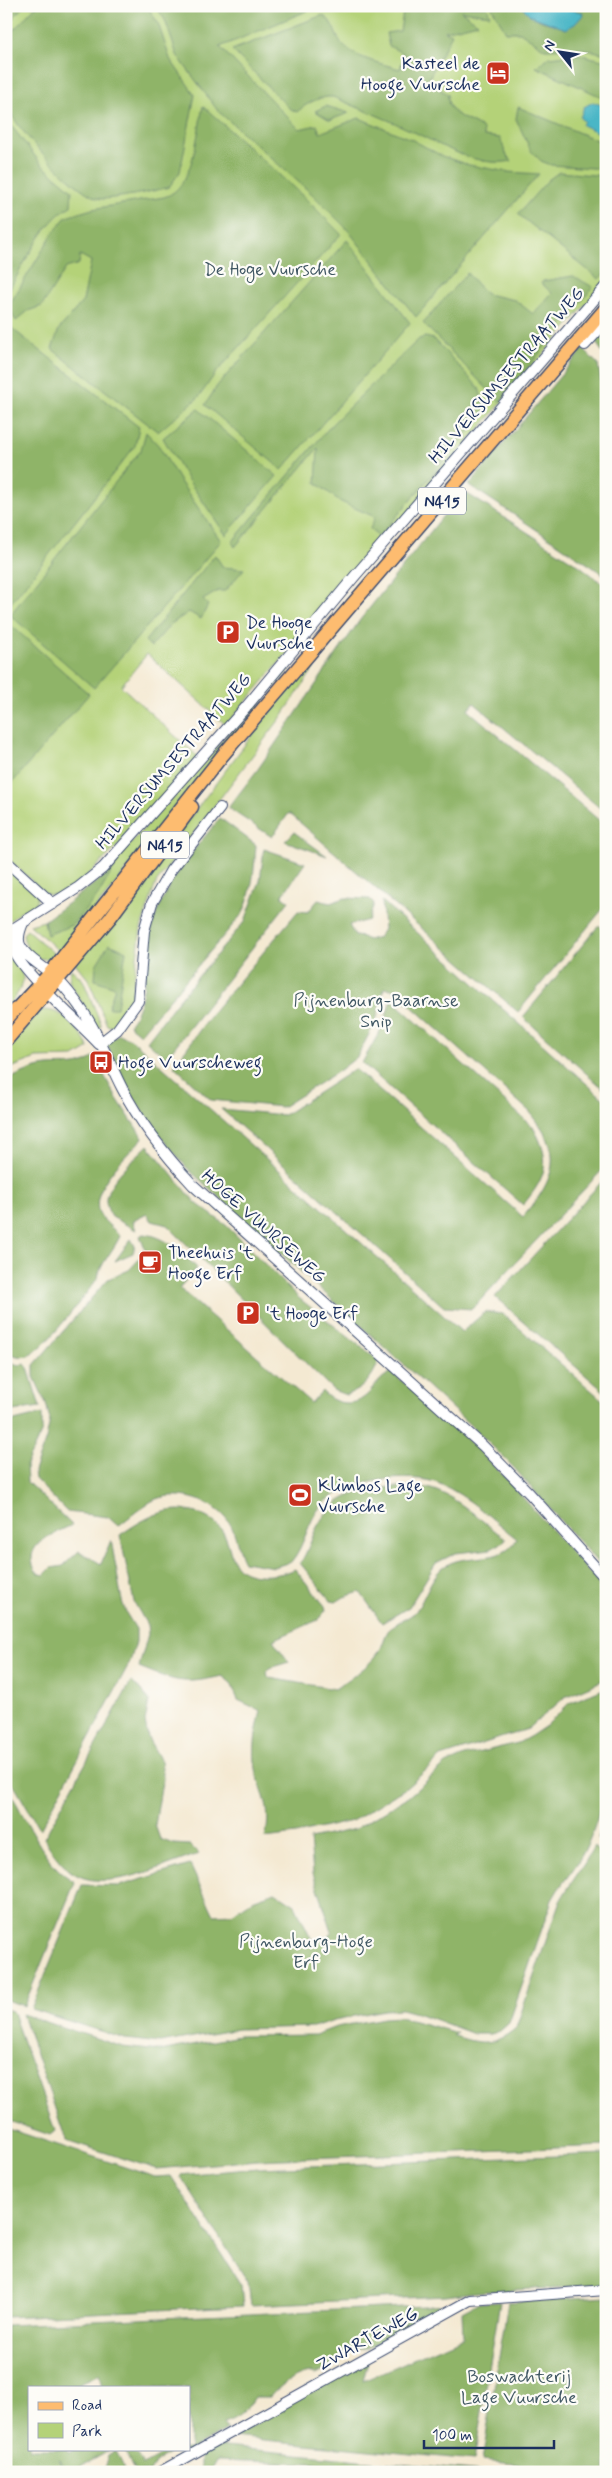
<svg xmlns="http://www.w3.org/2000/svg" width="612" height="2478" font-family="Mynerve,sans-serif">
<rect width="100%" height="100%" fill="#fdfcf7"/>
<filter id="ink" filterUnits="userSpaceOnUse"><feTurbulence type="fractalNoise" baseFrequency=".02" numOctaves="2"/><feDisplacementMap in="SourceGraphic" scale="10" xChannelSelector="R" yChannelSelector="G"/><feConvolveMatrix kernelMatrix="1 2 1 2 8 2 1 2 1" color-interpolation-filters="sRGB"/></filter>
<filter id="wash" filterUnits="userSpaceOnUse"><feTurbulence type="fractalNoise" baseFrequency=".0096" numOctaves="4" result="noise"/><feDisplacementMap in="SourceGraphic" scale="20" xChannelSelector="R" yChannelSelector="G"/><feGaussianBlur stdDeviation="1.12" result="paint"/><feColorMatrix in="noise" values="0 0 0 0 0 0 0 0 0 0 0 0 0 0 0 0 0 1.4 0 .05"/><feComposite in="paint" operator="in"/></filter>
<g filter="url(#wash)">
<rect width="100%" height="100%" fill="#f4e9d2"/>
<path fill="#b4d278" stroke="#68806b" d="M6,6H606V281L226,725L147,654L121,686L198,757L124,840L88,875L71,888L54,895L46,894L6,857Z
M356,606L280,719L156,883L141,928L131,1000L124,1015L112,1027L107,1025L88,979L75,963L174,839L298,674Z
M291,667L60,952L30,925L44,921L47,935L97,897L118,858L284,670Z
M6,866L37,894V900L32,909L21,911L6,924Z
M27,930L57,956C38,965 25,952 23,934Z
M6,955C32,976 25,985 6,1008Z
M71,969L83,980L101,1024L100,1028H97L69,981Z
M42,1010C65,1009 79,1030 89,1048L74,1057L36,1058L6,1070V1049L38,1012Z"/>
<path fill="#8fb468" stroke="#557263" d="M6,6H24L6,26Z
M36,6H147L158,23L170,59L195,95L180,172L169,187C156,191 115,199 101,199C81,198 10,124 6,103C3,83 6,59 6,38Z
M156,6H319L220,47L299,129L317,125L320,133L359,118L411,139L442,156L469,165L508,172L539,174L416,317L347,229L312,194L218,111L177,55L165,20Z
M399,6H487L490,15L461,11L478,23L445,31L452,34L427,82L448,94C446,116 468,118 483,129L484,136L500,138L507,156L512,161C478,168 443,146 414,132C388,119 360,109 333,97C320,96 307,103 297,112L289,108L232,50L323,15C336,23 334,38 345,47C358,59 383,64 400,69L404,54L389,46L386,33L400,31L403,12Z
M491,6H521C539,24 550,25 575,24L582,15V13L553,6H602L606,19V54L580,48L545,49L520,32H506Z
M578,54L606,61V99L536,67L549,57Z
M203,106L306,199L341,234L215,374L199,397L158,432L52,349L59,329L83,301L91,261L80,255L79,264L66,268L42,306L28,311L16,321L8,307L53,233L66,217L92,209L164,197C194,189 197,133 203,106Z
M326,106L349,113L330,120L315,111Z
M518,107L606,144V169L551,165L541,161L531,151L516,119Z
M6,119L42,165L72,190L71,206C44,219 22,269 6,295Z
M559,172L606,176V272L599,279L518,214L548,180Z
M347,240L410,323L282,470L205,405L217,386Z
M467,273L486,294L515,300L533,314L552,293L541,283L543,281L573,276L593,287L500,402L423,323Z
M606,321V357L592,337Z
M6,324L139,427L135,446L6,609Z
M425,337L434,339L479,388L486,412L379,537L370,529L375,517L341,502L316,483L318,448L235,547L232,542L333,423L419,339Z
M583,349L598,364L606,412V576L469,485Z
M198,409L277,476L226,535L186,477L163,438Z
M146,432L159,446L179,480L221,541L94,688L10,615L141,450Z
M463,491L580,566L606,586V813L474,703L468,710L606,826V905L518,1012L289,813L272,837L228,808L258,769L360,620Z
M215,555L223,567L244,569L225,591H218L203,600L208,605L201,619L189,612L171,624L151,647L145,641Z
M6,621L89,694L6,790Z
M220,818L256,845C254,871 253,889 243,913L140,1034L129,1025C149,997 143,967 150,936C159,891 191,853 220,818Z
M294,832L327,856L285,841Z
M264,849L305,863L282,896L289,901L166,1058L147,1041L176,1003L245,921L260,881Z
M117,863L97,897L72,925L47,935L44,921L107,874Z
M345,898L370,899L374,903L369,920L349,925L355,936L363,937L368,940L379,937L384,929L382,901L606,1101V1166L472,1309L444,1307L221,1109L284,1115L355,1069L523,1217C556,1178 565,1153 529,1111L392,989L384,988L376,1021L357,1057L339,1071L282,1107L211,1100L174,1066L209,1017L298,911L308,912L318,900L330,903Z
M599,925L606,932V1091L523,1017Z
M109,944L126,951L117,1008H108L115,987L95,980L96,965Z
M391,999L533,1127C552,1161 547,1176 523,1205L362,1063L384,1024Z
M119,1034L131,1039L462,1332L485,1312L503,1314L606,1403V1568L604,1570L515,1469L480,1434L188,1169L147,1120L122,1077L106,1042Z
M94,1057L116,1097L143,1138C128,1154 89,1188 99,1213C102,1220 114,1229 120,1236C114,1250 99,1265 98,1278C85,1294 45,1350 28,1356C20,1358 13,1355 6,1352V1081C19,1074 34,1067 48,1066C66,1064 79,1069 94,1057Z
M148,1145L196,1203L227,1226L300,1299L379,1361C372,1378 364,1389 346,1395L333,1390L167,1225L152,1221L147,1214L133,1221L136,1230L112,1217C108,1211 104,1202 107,1194C112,1178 136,1157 148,1145Z
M606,1177V1393L495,1297Z
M143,1234C164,1235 183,1253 197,1268L179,1288L311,1403L322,1391C333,1404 353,1408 367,1395C376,1386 379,1378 392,1372L462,1434L502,1474L606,1591V1679L565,1697L528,1729L441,1757L406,1788L352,1821L296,1834L265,1838C274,1804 258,1791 255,1762C253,1744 257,1728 261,1711L238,1700L231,1683L222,1676C183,1685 176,1682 139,1667L148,1634L147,1625L134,1602L120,1535C146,1517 173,1501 204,1516C212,1520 220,1526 224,1534C230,1544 230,1560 239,1568C252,1579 281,1576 295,1569L325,1606L326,1610L318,1620L273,1640L289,1662L269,1668L266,1672L269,1678L335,1689C350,1678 368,1668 379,1652C383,1646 384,1637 388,1631C394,1622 409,1619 416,1611C425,1598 430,1579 442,1568C465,1550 501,1567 517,1539C493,1520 468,1496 440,1484C410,1471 343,1481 321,1506C307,1522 305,1546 291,1562L274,1567L244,1562C237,1550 237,1534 229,1522C215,1501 180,1490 156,1499C143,1505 129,1518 118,1526L108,1517L67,1512L35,1479L34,1471L46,1439L50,1420L46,1403L34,1377V1365L108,1279L129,1270L146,1252L140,1236Z
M131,1239L135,1246L133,1253L115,1261Z
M6,1360L18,1365L25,1364L28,1368L40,1407L6,1412Z
M42,1414V1431L26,1465L27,1482L72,1525C56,1533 26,1542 33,1565C35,1571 39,1574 44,1575L51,1568L63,1566L79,1551L101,1564L111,1540L122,1601L126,1613L136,1629V1642L130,1662L40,1830L15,1787L6,1779V1423Z
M392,1487C404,1488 419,1485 431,1489C458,1497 482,1522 505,1538V1541L491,1549L456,1553L436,1563L409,1607L382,1623L360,1592L344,1597L336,1602L331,1601L300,1563C307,1554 310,1542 315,1531C333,1495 354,1492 392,1487Z
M131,1682L142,1690L149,1702L145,1722L148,1738L161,1761L163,1776L155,1825L160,1839L173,1844L190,1845L199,1854C168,1864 116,1888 84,1878C65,1872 53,1854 44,1838Z
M606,1688C606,1751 612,1806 578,1862C570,1875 559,1886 552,1900L509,2023L500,2031L491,2034H474L420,2014L401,2009L384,2010L334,2020L313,2027L238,2029L160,2043L125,2039L31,2009L82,1885L119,1886L190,1865L214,1915L232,1914L252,1900L275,1892L295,1905L312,1940L328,1937L332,1931L313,1873L310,1839L355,1829L408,1797L446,1764L464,1756L518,1743L531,1736L546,1726L569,1703Z
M6,1790C13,1796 17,1804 21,1812C37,1839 47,1866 75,1882L24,2006L6,2000Z
M606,1816V1847L598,1838Z
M594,1846L606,1859V2146L258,2160L156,2169L66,2140L22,2014L123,2047L160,2051L239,2036L315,2035L336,2027L384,2018L400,2017L457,2033L452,2035C478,2044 494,2047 516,2028L559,1903C570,1883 584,1867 594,1846Z
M6,2009L12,2011L54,2128L55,2131L50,2135L6,2120Z
M6,2128L155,2177L171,2176L241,2285L243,2306L6,2317Z
M606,2154V2285L476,2292L446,2296L251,2305L248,2282L180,2175L259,2168Z
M606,2296V2472L482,2461L508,2302Z
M500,2302L474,2460L232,2437L368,2361L363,2381L463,2337L462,2311L477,2303Z
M447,2305L366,2349C344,2347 334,2366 318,2373C313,2375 315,2373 310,2373C297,2374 277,2387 270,2397H255C246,2411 239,2418 223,2423L226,2429L182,2455L174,2452L155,2463L150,2472H135L124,2449H133L143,2465L172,2449H189V2387H102L99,2374L72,2387H29V2449H67L69,2453L78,2449L109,2451L73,2471L61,2464L59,2460L64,2472H6V2325Z
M215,2446L482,2472H336L337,2464L218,2460L210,2472H201V2452Z
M116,2451L126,2472H104L109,2455Z"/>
<path fill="#4ab6c6" stroke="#327292" d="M521,6H553L582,12L583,15L575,24L566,29L531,16Z
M593,102L606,107V136L582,125L584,121L580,118L584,107Z"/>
</g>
<g filter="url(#ink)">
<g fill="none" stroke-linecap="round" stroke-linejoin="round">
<g stroke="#3c4b6f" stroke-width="12">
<path id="minor" d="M585,345L606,322
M6,861L53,904
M23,923C20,930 17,938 20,945C25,957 40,964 50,973C63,983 73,997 82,1010C98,1032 109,1063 122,1088C141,1125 165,1155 193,1185L483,1446L530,1494L606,1579
M99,1044C80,1023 17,969 11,945C9,938 11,933 16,927L79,887L103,868L246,707L354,577L606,286
M99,1044L117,1030L138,1001L144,931L152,903L171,870L220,808
M160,2472L470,2300L606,2290"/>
</g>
<g stroke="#3c4b6f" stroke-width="15">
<path id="major" d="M6,1020L50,973L222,756L606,308
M6,1041L110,918L192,807"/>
</g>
<use href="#minor" stroke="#fff" stroke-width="10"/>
<use href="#major" stroke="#fdbc70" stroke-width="12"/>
</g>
</g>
<defs>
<g id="hotel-square" transform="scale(1.25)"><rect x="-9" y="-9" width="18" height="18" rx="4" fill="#c8321e" stroke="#fdfcf7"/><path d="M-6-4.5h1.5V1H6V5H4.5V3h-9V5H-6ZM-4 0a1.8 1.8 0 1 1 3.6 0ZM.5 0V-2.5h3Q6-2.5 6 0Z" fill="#fff"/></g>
<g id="parking-square" transform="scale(1.25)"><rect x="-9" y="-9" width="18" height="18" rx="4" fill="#c8321e" stroke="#fdfcf7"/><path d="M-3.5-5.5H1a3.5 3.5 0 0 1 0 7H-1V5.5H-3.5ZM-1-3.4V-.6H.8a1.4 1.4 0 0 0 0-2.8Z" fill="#fff"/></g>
<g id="bus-square" transform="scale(1.25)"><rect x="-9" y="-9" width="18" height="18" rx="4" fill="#c8321e" stroke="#fdfcf7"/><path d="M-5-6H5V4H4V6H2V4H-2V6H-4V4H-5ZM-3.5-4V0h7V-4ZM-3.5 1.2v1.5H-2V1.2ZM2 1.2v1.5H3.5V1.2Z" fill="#fff"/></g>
<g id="cafe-square" transform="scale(1.25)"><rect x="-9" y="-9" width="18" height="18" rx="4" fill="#c8321e" stroke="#fdfcf7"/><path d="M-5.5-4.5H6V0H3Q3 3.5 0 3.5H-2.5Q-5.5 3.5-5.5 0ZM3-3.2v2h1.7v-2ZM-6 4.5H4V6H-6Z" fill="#fff"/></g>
<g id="stadium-square" transform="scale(1.25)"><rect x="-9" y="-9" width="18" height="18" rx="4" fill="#c8321e" stroke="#fdfcf7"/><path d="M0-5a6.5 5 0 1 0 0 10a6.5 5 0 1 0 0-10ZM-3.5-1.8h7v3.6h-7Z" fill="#fff"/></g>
</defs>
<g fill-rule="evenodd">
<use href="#hotel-square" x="498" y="73"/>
<use href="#parking-square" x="228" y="632"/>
<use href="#bus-square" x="101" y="1062"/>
<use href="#cafe-square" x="150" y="1262"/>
<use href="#parking-square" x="248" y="1313"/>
<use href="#stadium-square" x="300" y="1495"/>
</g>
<g text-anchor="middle" stroke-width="4.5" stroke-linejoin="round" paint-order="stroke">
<g fill="#fdfcf7" stroke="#5f6c8c" stroke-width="1">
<rect x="418" y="487.5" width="48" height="27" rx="4"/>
<rect x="141" y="831.5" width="48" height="27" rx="4"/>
</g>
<g font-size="16" font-weight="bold" fill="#1b2f5e">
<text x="442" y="507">N415</text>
<text x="165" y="851">N415</text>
</g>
<g font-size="18" fill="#1b2f5e" stroke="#fdfcf7" text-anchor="start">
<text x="480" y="69" text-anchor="end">Kasteel de<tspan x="480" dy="21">Hooge Vuursche</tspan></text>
<text x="246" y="628">De Hooge<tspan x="246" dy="21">Vuursche</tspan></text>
<text x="118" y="1068">Hoge Vuurscheweg</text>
<text x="168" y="1258">Theehuis 't<tspan x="168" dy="21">Hooge Erf</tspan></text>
<text x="266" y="1319">'t Hooge Erf</text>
<text x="318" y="1491">Klimbos Lage<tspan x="318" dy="21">Vuursche</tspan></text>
</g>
<g font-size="18" fill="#415864" stroke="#fdfcf7">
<text x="270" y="275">De Hoge Vuursche</text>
<text x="376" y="1006">Pijnenburg-Baarnse<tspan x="376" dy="21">Snip</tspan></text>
<text x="306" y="1947">Pijnenburg-Hoge<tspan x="306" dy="21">Erf</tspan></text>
<text x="519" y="2382">Boswachterij<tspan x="519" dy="21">Lage Vuursche</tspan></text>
</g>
<g font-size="18" fill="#1b2f5e" stroke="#fdfcf7">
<text transform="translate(506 375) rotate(-49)" y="6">HILVERSUMSESTRAATWEG</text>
<text transform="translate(173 761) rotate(-49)" y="6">HILVERSUMSESTRAATWEG</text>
<text transform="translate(264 1226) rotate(42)" y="6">HOGE VUURSEWEG</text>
<text transform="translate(367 2339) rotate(-29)" y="6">ZWARTEWEG</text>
</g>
</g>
<rect width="612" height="2478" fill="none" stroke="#fdfcf7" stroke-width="25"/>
<rect x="28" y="2386" width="162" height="65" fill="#fdfcf7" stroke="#a3aaba"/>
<rect x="38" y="2402" width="25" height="8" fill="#fdbc70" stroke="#a3aaba"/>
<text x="72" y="2410" font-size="15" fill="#1b2f5e">Road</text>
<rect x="38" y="2423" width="25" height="15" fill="#b4d278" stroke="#a3aaba"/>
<text x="72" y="2436" font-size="15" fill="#1b2f5e">Park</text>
<g transform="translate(560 52) rotate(300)" stroke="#fdfcf7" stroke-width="4" paint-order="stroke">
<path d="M0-4L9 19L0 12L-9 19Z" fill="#1b2f5e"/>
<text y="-8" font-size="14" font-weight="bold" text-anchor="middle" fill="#1b2f5e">N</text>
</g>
<path d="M424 2440v8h130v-8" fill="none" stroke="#1b2f5e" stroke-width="2.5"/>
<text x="432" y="2440" font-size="15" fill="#1b2f5e" stroke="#fdfcf7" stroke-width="4" paint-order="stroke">100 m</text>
</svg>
